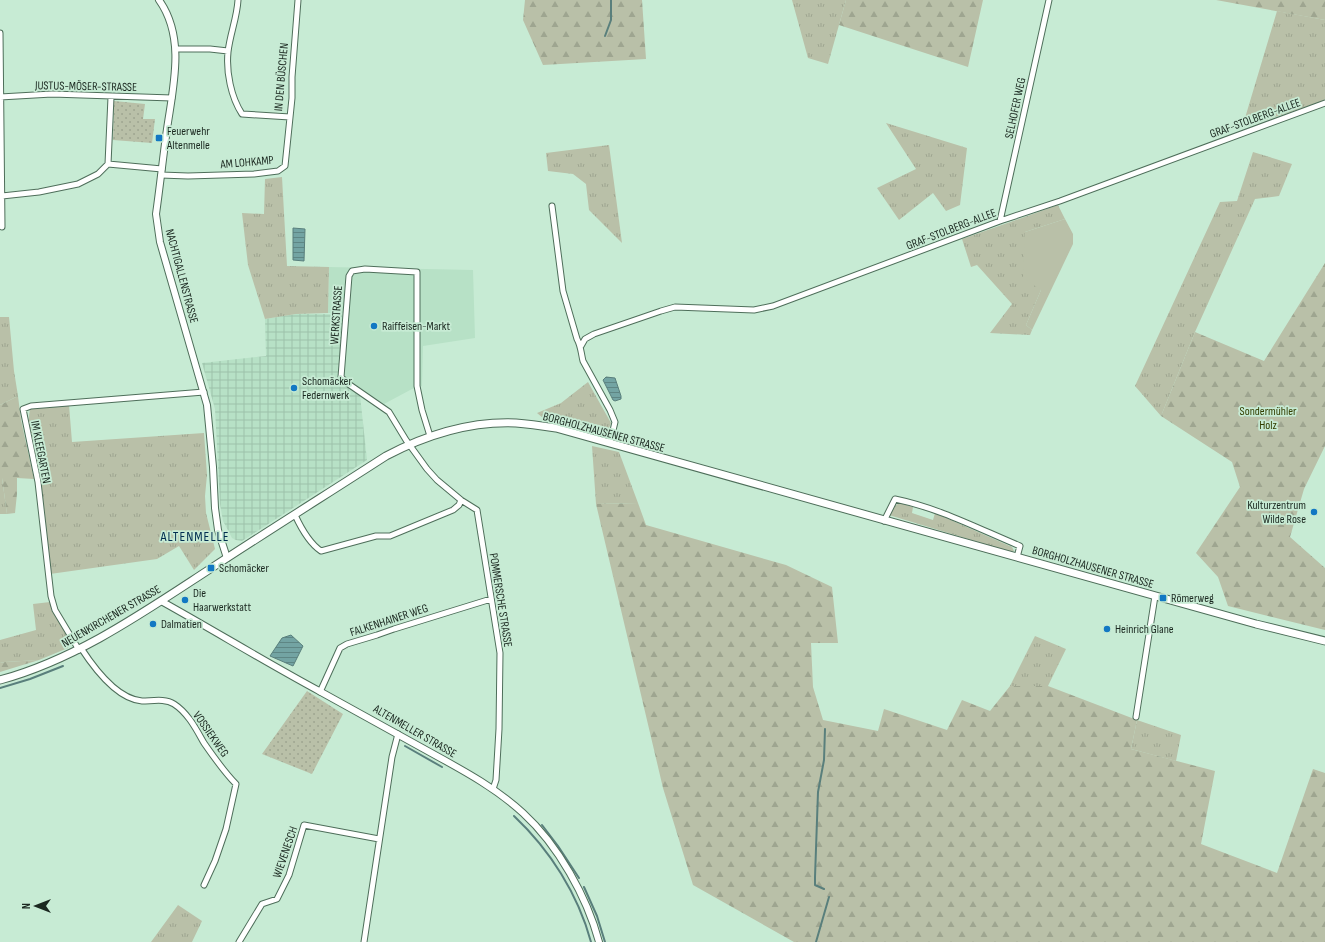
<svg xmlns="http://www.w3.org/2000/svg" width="1325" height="942" font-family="'Sofia Sans Condensed',sans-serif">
<defs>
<pattern id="industrial-grid" width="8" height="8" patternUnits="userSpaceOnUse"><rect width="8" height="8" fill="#b7e1c6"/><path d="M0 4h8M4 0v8" fill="none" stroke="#9dc1aa"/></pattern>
<pattern id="grass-tufts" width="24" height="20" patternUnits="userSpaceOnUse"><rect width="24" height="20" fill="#b9c0a8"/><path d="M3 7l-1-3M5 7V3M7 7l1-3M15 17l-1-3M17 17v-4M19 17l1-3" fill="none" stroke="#9ea590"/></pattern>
<pattern id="forest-firs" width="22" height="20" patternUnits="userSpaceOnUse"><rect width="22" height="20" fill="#b9c0a8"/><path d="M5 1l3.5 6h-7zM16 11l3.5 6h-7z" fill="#9ea590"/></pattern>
<pattern id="park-dots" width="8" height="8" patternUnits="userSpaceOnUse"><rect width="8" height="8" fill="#b9c0a8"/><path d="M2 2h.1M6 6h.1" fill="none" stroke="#9ea590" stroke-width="1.8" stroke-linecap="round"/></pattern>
<pattern id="water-rules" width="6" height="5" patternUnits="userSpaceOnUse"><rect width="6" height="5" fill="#73a4a3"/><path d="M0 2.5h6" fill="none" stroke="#5e8684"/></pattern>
</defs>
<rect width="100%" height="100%" fill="#c7ebd4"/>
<path fill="#b7e1c6" d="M329,267L473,270L475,338L423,346L422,386L412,389L384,404L340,374L343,313H328Z"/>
<path fill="url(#industrial-grid)" d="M296,314H342L340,380L360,395L367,460L242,541L236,540L232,538L223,521L220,504L215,409L202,363L266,356L265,319Z"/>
<path fill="url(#grass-tufts)" d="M792,0H846L828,64L808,58Z
M1277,11L1325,20V99L1323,101L1242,128Z
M886,123L967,148L960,205L946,211L933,193L899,220L877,188L916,169Z
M609,145L622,243L589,210L586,184L573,174L548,171L546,153Z
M1253,152L1292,164L1279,196L1255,199L1195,332L1161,416L1135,386L1220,202L1237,201Z
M282,177L287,266L329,267L328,313L296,314L265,319L248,265L242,213L264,214L265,179Z
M1058,205L1065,219L1025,232L1041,290L1026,325L1032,330L1030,335L990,333L1012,304L977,265L971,267L962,239Z
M0,317H9L14,371L18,396L0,405Z
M588,382L611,423L607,433L565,420L543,418L537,413L561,403Z
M69,405L72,442L204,433L207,475L205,496L206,513L215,549L194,570L179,546L157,559L50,574C47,540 44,506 38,473C35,452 26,430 30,409Z
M592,446L619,452L638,503L596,504Z
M0,478H2L7,514H0Z
M900,503L913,507L912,513L933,520L935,513L1012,547L1014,551L1011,552L889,515L892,507Z
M50,602L52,611L70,639L68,648L39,660L5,662L0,663V640L36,630L33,604Z
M1035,636L1066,649L1048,686H1010Z
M1137,720L1181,735L1176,761L1131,749Z
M178,905L202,921L192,942H151Z"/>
<path fill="url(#forest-firs)" d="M525,0H642L646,59L543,65L523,20Z
M846,0H983L968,67L839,25Z
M1216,0H1325V20Z
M1325,263V446L1304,489L1290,537L1325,568V630L1228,606L1218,577L1196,553L1240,487L1232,462L1161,416L1195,332L1264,361Z
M18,396L21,420L34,479L17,478V494L15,513L7,514L2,478H0V405Z
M638,503L646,525L786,565L832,587L838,643H811L813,687L823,720L878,731L884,709L947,730L962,700L990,711L1010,686H1048L1137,720L1131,749L1215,771L1201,844L1277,873L1313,769L1325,773V942H794L693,885L663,788L596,504Z
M39,660L0,672V663L5,662Z"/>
<path fill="url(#park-dots)" d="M114,101L145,104L143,119H155L152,143L113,140Z
M307,691L343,714L312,774L262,754Z"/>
<path fill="#b9c0a8" d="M1065,219L1073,234V244L1032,330L1026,325L1041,290L1023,278L1025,232Z"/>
<path fill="url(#water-rules)" stroke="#597f7c" d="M293,228L305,229L304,261L293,260Z
M606,377L615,378L621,396V399L615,401L613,400L603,380Z
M291,635L303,646L293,666L270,656L282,638Z"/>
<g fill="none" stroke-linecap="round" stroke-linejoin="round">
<path stroke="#597f7c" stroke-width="2" d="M605,36L611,20V0
M0,688L30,679L63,666
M405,746L442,767
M514,816C550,850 578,894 591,942
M542,825L558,846L579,878
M584,887L597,916L605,942
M824,889L815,885V877L818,792L824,760L825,729
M816,942L829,897"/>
<g stroke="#4e6e5a" stroke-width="7">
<path id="minor" d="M238,0C237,18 230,34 228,52C226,72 231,97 242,114L290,117
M0,33L2,227
M176,49H210L228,51
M0,97L52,94L172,98
M108,164L111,97
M161,175L188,176L254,174L278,171L285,166L292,98V77L298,0
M2,196L39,192L78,184L98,174L108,164L162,169
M552,206L563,291L577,339C581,346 581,353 583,361L610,410L615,422L610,443
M1000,221L1049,0
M581,346L585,339L594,334L661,311L675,307L754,310L773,306L1000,221L1060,201L1325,103
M430,436L422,410L417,386V272L365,269L352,271L349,276L341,377L347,383L389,412L406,440L427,469L437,480L461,500L477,510L500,653L499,729L496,780L493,789
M295,515C301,528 309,543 321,551L376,536H390L453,510L459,505L461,500
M884,521L895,499C939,508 979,529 1020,546L1017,557
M81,648C94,668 117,699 142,701C152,701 165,698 174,704C188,713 196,729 204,743C213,756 225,773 236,784L226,829L215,861L204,885
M79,650L55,610L51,596L38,482L23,409L31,406L204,392
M320,692L340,648L347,644L377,635L394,629L491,599
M1136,717L1155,596
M239,942L262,904L277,899L289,875L304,825L379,839
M364,942L392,757L398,734"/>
</g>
<g stroke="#4e6e5a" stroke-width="8">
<path id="tertiary" d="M159,0C186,38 173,87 167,129C163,157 160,186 156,214L160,242L207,405L213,467L215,508L218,530L227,558
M161,601C215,631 267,663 321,692C359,713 397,734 435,755C466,772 497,789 523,813C558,845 587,897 599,942"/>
</g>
<g stroke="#4e6e5a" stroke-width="9">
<path id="secondary" d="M0,680C77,659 144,612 210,569C268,531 327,494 386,456C426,435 470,421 516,423C530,424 543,426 556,428L1256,624L1325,641"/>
</g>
<use href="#minor" stroke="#fff" stroke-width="5"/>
<use href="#tertiary" stroke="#fff" stroke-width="6"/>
<use href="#secondary" stroke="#fff" stroke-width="7"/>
</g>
<g fill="#1278c3" stroke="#c7ebd4" stroke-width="1.5">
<rect x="155" y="134" width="8" height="8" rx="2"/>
<circle cx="374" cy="326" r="4"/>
<circle cx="294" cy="388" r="4"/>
<circle cx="1314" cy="512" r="4"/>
<rect x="207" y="564" width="8" height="8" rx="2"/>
<rect x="1159" y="594" width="8" height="8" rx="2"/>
<circle cx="185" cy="600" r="4"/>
<circle cx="153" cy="624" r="4"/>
<circle cx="1107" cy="629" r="4"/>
</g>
<g text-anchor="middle" stroke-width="3.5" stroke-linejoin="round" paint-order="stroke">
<g font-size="12" fill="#1b2820" stroke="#c7ebd4">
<text transform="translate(281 77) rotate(-85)" y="4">IN DEN BÜSCHEN</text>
<text transform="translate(86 86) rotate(1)" y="4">JUSTUS-MÖSER-STRASSE</text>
<text transform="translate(1015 108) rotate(-78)" y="4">SELHOFER WEG</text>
<text transform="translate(1255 118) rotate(-20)" y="4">GRAF-STOLBERG-ALLEE</text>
<text transform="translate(247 162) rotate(-5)" y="4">AM LOHKAMP</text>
<text transform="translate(951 229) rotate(-21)" y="4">GRAF-STOLBERG-ALLEE</text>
<text transform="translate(182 276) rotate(75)" y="4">NACHTIGALLENSTRASSE</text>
<text transform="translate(336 315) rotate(-86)" y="4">WERKSTRASSE</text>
<text transform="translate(604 432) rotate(15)" y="4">BORGHOLZHAUSENER STRASSE</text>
<text transform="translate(41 452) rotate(79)" y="4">IM KLEEGARTEN</text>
<text transform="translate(1093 567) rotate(16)" y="4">BORGHOLZHAUSENER STRASSE</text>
<text transform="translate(501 600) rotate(81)" y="4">POMMERSCHE STRASSE</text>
<text transform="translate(111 616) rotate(-30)" y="4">NEUENKIRCHENER STRASSE</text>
<text transform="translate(389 620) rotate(-18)" y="4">FALKENHAINER WEG</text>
<text transform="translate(415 731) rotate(30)" y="4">ALTENMELLER STRASSE</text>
<text transform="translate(211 734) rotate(55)" y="4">VOSSIEKWEG</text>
<text transform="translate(285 852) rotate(-71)" y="4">WIEVENESCH</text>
</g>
<g font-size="12" fill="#1b2820" stroke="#c7ebd4" text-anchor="start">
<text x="167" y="135">Feuerwehr<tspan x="167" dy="14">Altenmelle</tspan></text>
<text x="382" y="330">Raiffeisen-Markt</text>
<text x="302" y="385">Schomäcker<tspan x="302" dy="14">Federnwerk</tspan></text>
<text x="1306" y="509" text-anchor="end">Kulturzentrum<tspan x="1306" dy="14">Wilde Rose</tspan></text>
<text x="219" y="572">Schomäcker</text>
<text x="193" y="597">Die<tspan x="193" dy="14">Haarwerkstatt</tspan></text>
<text x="1171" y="602">Römerweg</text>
<text x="161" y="628">Dalmatien</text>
<text x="1115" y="633">Heinrich Glane</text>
</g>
<g font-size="12" fill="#333e00" stroke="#c7ebd4">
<text x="1268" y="415">Sondermühler<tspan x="1268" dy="14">Holz</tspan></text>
</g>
<g font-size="14" letter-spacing="1" fill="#002c4f" stroke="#c7ebd4">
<text x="195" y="541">ALTENMELLE</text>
</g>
</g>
<g transform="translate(36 906) rotate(270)" stroke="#c7ebd4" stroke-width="3" paint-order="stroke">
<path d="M0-3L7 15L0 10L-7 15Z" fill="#1b2820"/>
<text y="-6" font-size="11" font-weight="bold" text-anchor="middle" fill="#1b2820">N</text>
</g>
</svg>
